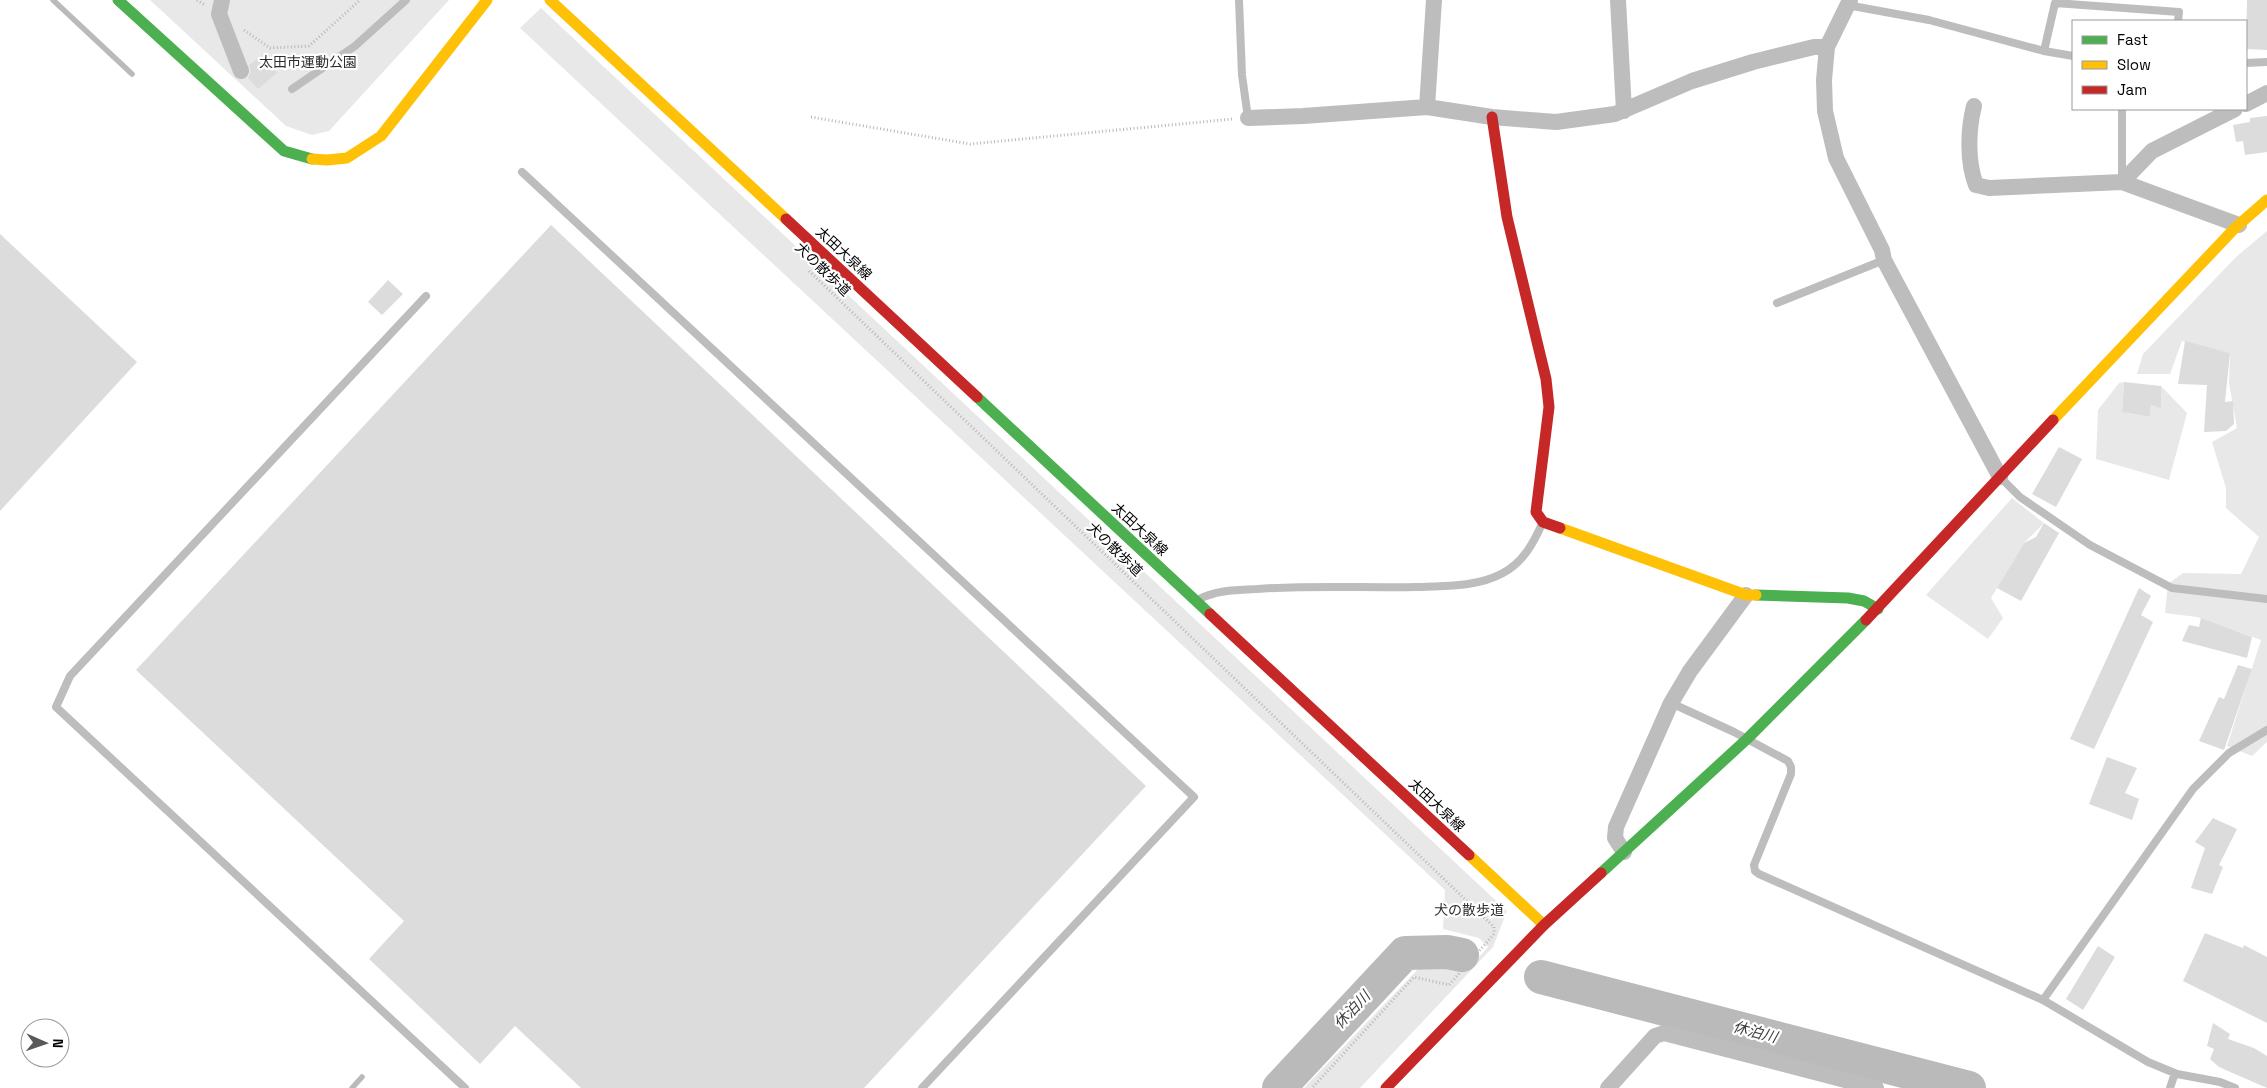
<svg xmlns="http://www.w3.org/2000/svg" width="2267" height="1088" font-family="'Space Grotesk','Noto Sans JP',sans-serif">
<rect width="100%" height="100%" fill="#fff"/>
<path fill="#e8e8e8" d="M150,0H449L329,131L312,135L286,126Z
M541,8L1507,911L1493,947L1360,1088H1304L1423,964L1444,963L1471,966L1488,947L1479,938L1443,929L1445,890L520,28Z
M2267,231V742L2252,756L2227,746L2261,640L2197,617L2165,613L2168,584L2183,573L2241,574L2259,537L2226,508V488L2212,442L2237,428L2229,383L2230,353L2182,341L2170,374H2137L2143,354L2236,257Z
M2124,382L2122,412L2150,417L2151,405L2161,407V386L2187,413L2169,480L2096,459L2098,410L2119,383Z
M2012,498L2044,523L2024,543L1991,598L2003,618L1988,639L1926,595Z"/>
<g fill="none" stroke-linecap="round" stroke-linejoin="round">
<path stroke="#bababa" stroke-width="5.5" d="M53,0L132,74
M352,1088L362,1077"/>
<path stroke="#bababa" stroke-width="34" d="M1541,977L1969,1088
M1279,1088L1405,953L1447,952L1462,955"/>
</g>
<path fill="#dcdcdc" d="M2247,0H2267V50L2246,49Z
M264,54L277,73L258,89L248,78L251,72L249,65Z
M2267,116V152L2245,155L2243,141L2236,142L2233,125L2250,122V118Z
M551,225L1146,786L864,1088H581L515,1026L480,1064L369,959L404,921L136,670Z
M0,234L137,362L0,511Z
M388,280L403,294L382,315L368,302Z
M2185,341L2230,353L2225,402L2233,401L2234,424L2226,431L2204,432L2207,385L2178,384Z
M2124,382L2161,386V408L2151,405L2150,417L2122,412Z
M2059,447L2082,459L2056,507L2032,494Z
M2044,523L2059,533L2021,601L1997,588L2024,543L2036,537Z
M2139,588L2151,596L2141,615L2153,622L2094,749L2070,739Z
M2201,618L2252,637L2247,658L2182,641L2189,625L2199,627Z
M2238,665L2252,669L2224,750L2199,741L2219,697L2224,699Z
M2107,757L2137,768L2125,793L2139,799L2132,820L2089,804Z
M2213,818L2237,829L2219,865L2223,867L2212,894L2191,888L2205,848L2195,842Z
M2205,933L2243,948L2244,945L2267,957V1023L2183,981Z
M2098,946L2115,957L2083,1010L2066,999Z
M2213,1023L2230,1034L2228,1039L2254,1048L2267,1056V1088L2219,1067L2210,1059L2214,1049L2207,1046Z"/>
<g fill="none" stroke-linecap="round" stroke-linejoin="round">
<path stroke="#b8b8b8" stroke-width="3" stroke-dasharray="1 2.5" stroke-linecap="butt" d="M197,0L205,5
M244,30L270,48L309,46L360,0
M811,117L970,144L1233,119
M809,271L1494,927V934L1449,985L1414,977L1312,1088"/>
<path stroke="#bdbdbd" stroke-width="8" d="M1239,0L1242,75L1248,118
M1847,5L1929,20L2044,51L2073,56
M2044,51L2055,3L2179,12L2178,21
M2246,63L2267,62
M292,89L355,46L406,0
M2122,109V179
M522,172L1194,797L922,1088
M426,296L70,676L56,707L465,1088
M1777,303L1884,260
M2001,478L2020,497L2090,545L2172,588L2267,599
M1197,600C1216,590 1236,590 1257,589C1310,585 1363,588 1417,587C1444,586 1478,587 1503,573C1523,562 1533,544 1542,524
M1671,703L1734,732L1788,761L1791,767V774L1754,865L1755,871L1759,874L2043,1000L2148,1062L2177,1074L2220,1082L2235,1088
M2043,1000L2193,789L2229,753L2267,730
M2170,1088L2175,1073"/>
<path stroke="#bdbdbd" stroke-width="16" d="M222,0L219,14L241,71
M1618,0L1624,111
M1850,0L1827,47L1824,80L1825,111L1836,158L1882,250L1884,260L2000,477
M2246,104L2267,93
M1974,106C1968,130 1967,162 1976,185L1989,188L2122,182
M1427,107L1434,0
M2235,109L2152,151L2122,182L2239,225
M1248,118L1303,116L1427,107L1492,117L1556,122L1615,114L1692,81L1753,62L1814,47H1827
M1624,852L1615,838L1616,827L1671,703L1690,671L1746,595
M1608,1088L1655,1036L1664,1033L1876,1088"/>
<path stroke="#4caf50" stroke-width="11" d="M118,0L284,151L312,159
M977,397L1210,614
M1756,595L1848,598L1864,601L1878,609
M1601,873L1747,739L1866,620"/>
<path stroke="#ffc107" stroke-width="11" d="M550,0L786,219
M312,159L327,160L347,158L381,136L487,0
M2053,420L2235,228L2267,200
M1560,528L1746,595H1756
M1469,855L1544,925"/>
<path stroke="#c62828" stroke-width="11" d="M1492,117L1507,217L1546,379L1549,407L1536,512L1543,522L1560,528
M786,219L977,397
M1210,614L1469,855
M1866,620L2053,420
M1386,1088L1544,925L1601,873"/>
</g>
<g text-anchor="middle" stroke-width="4.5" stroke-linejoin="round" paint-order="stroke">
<g font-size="14" fill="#2d2d2d" stroke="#fff">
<text x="308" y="67">太田市運動公園</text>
<text x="1469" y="915">犬の散歩道</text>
</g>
<g font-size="14" fill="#000" stroke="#fff">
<text transform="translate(844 253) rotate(43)" y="5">太田大泉線</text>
<text transform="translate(823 269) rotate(44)" y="5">犬の散歩道</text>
<text transform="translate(1140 529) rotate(43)" y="5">太田大泉線</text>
<text transform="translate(1115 549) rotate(44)" y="5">犬の散歩道</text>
<text transform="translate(1437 805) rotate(43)" y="5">太田大泉線</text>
</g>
<g font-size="15" font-style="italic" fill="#3e3e3e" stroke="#fff">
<text transform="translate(1352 1010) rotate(-47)" y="5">休泊川</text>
<text transform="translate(1755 1032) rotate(15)" y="5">休泊川</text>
</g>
</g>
<rect x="2072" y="20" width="175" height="90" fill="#ffffff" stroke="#999999"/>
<rect x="2082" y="36" width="25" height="8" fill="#4caf50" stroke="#999999"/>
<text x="2117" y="45" font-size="15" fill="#000000">Fast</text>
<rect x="2082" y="61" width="25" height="8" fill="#ffc107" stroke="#999999"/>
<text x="2117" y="70" font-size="15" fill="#000000">Slow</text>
<rect x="2082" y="86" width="25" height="8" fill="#c62828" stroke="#999999"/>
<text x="2117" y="95" font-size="15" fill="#000000">Jam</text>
<g transform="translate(45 1043) rotate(92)"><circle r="24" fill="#ffffff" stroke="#999999"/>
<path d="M0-4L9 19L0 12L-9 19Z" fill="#595959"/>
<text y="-8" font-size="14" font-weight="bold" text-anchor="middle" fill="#000000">N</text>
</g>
</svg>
